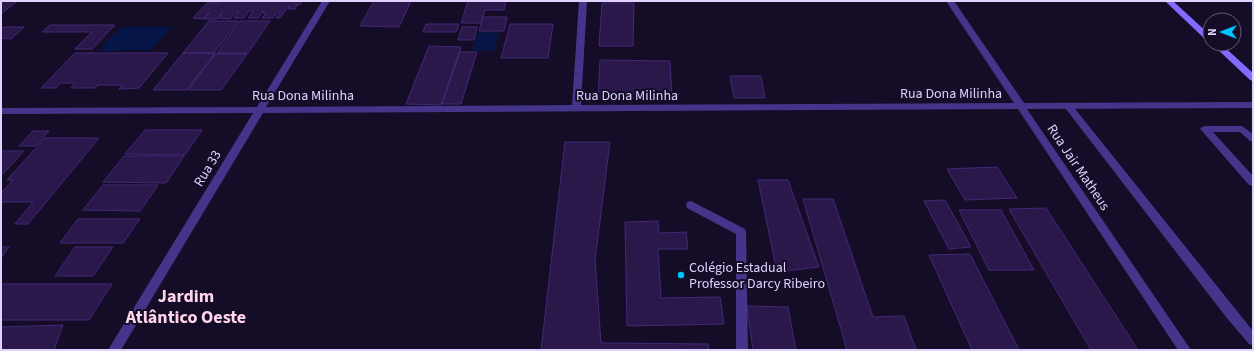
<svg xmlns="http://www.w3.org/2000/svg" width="1254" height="351" font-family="'Source Sans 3',sans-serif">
<rect width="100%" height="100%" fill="#150d27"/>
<path fill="#061547" d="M121,27H172L151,50L98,51Z
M478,32L499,33L493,51H472Z"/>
<path fill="#291849" stroke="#432877" d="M1,1H17L1,14Z
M220,1H303L299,5L295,4L297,5L295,9H288L290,6H289L280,18H276L281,12H278L273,18H262L266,13H263V11L258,18H248L253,11H249L244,18H234L239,12H236L230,19L218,18L223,12L217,19H204L210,12L203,19L193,18L207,3H218Z
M374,1H411L399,27L360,26Z
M468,1H506L504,10H485L481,23H461Z
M602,3H634L633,46H599Z
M483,17H507L504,31H479Z
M209,21H238L214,53H183Z
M240,21H270L248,53H217Z
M426,24H459L456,32H423Z
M510,24H553L548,58H501Z
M50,25H115L92,49H75L92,32H42Z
M4,27H24L11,39L1,38V29Z
M462,27H477L474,40H458Z
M429,46L461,47L441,105L406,104Z
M460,52H477L461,104H442Z
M75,53H168L139,88L119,89L123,85H98L95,88H71L75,83H60L56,88H41Z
M183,53H215L187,90H153Z
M215,54H247L221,90H188Z
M600,60L670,61L672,99L598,98Z
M730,76H761L765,98H734Z
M145,130H202L185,155L125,154Z
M33,131H49L36,146H19Z
M45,138H99L28,224H15L33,202H1V193L13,180H7Z
M565,142H610L595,260L601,343L708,344L709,350H541Z
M1,151H24L1,176Z
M124,156H184L166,183L103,182Z
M997,167L1017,198L965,200L947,169Z
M758,180H788L819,267L777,272Z
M103,185H158L140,211L83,210Z
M803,199H833L873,317L904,316L916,350H847Z
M945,200L971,247L949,249L924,201Z
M1046,208L1138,350H1091L1009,209Z
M959,210H1001L1034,270H989Z
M78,219H140L123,243H60Z
M658,221L659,233L686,232L688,249H658L661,298L720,297L724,324L627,326L625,222Z
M1,247H9L1,258Z
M75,247H113L93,276H55Z
M970,254L1019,350H972L929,255Z
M1,284H112L89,320H1Z
M747,306L788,307L796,350H753Z
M63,325L54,350H1V327Z"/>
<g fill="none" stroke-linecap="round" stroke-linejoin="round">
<path fill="#44358a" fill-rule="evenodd" d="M1069,104L1072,105L1253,331V345L1249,344L1226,317L1066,109L1065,107Z
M1205,126H1242L1253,134V142L1250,141L1240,132H1213L1253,176V186L1249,185L1202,131L1200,129L1202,127Z
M691,201L745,229L746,232L748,350H736V234L687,208L686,205L687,202Z"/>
<path fill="#44358a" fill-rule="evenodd" d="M322,1H330L266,107L572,105L579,1H587L581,105L1014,103L946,1H954L1024,103L1253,102V108L1027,109L1191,350H1178L1018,109L263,113L121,350H108L253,113L1,114V108L257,107Z"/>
<path fill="#826aff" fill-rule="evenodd" d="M1165,1H1173L1210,35V41H1207Z
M1212,44H1221L1253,73V81L1250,80Z"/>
</g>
<circle fill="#00c2fe" stroke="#150d27" stroke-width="1.5" cx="681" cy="275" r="4"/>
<g text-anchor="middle" stroke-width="4" stroke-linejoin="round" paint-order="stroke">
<g font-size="14" fill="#ded3ff" stroke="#150d27">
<text x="951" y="98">Rua Dona Milinha</text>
<text x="303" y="100">Rua Dona Milinha</text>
<text x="627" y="100">Rua Dona Milinha</text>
<text transform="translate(1079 167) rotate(56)" y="5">Rua Jair Matheus</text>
<text transform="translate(207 168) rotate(-59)" y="5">Rua 33</text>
</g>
<g font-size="14" fill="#ded3ff" stroke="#150d27" text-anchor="start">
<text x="689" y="272">Colégio Estadual<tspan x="689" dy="16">Professor Darcy Ribeiro</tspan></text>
</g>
<g font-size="18" font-weight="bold" fill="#ffd5ea" stroke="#150d27">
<text x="186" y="302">Jardim<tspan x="186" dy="21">Atlântico Oeste</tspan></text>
</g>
</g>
<rect width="1254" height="351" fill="none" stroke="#ded3ff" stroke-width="4"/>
<g transform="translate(1222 32) rotate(270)"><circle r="19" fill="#150d27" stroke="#655c7d"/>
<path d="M0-3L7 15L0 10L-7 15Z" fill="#00c2fe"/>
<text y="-6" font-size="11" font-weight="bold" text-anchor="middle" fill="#ded3ff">N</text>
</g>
</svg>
